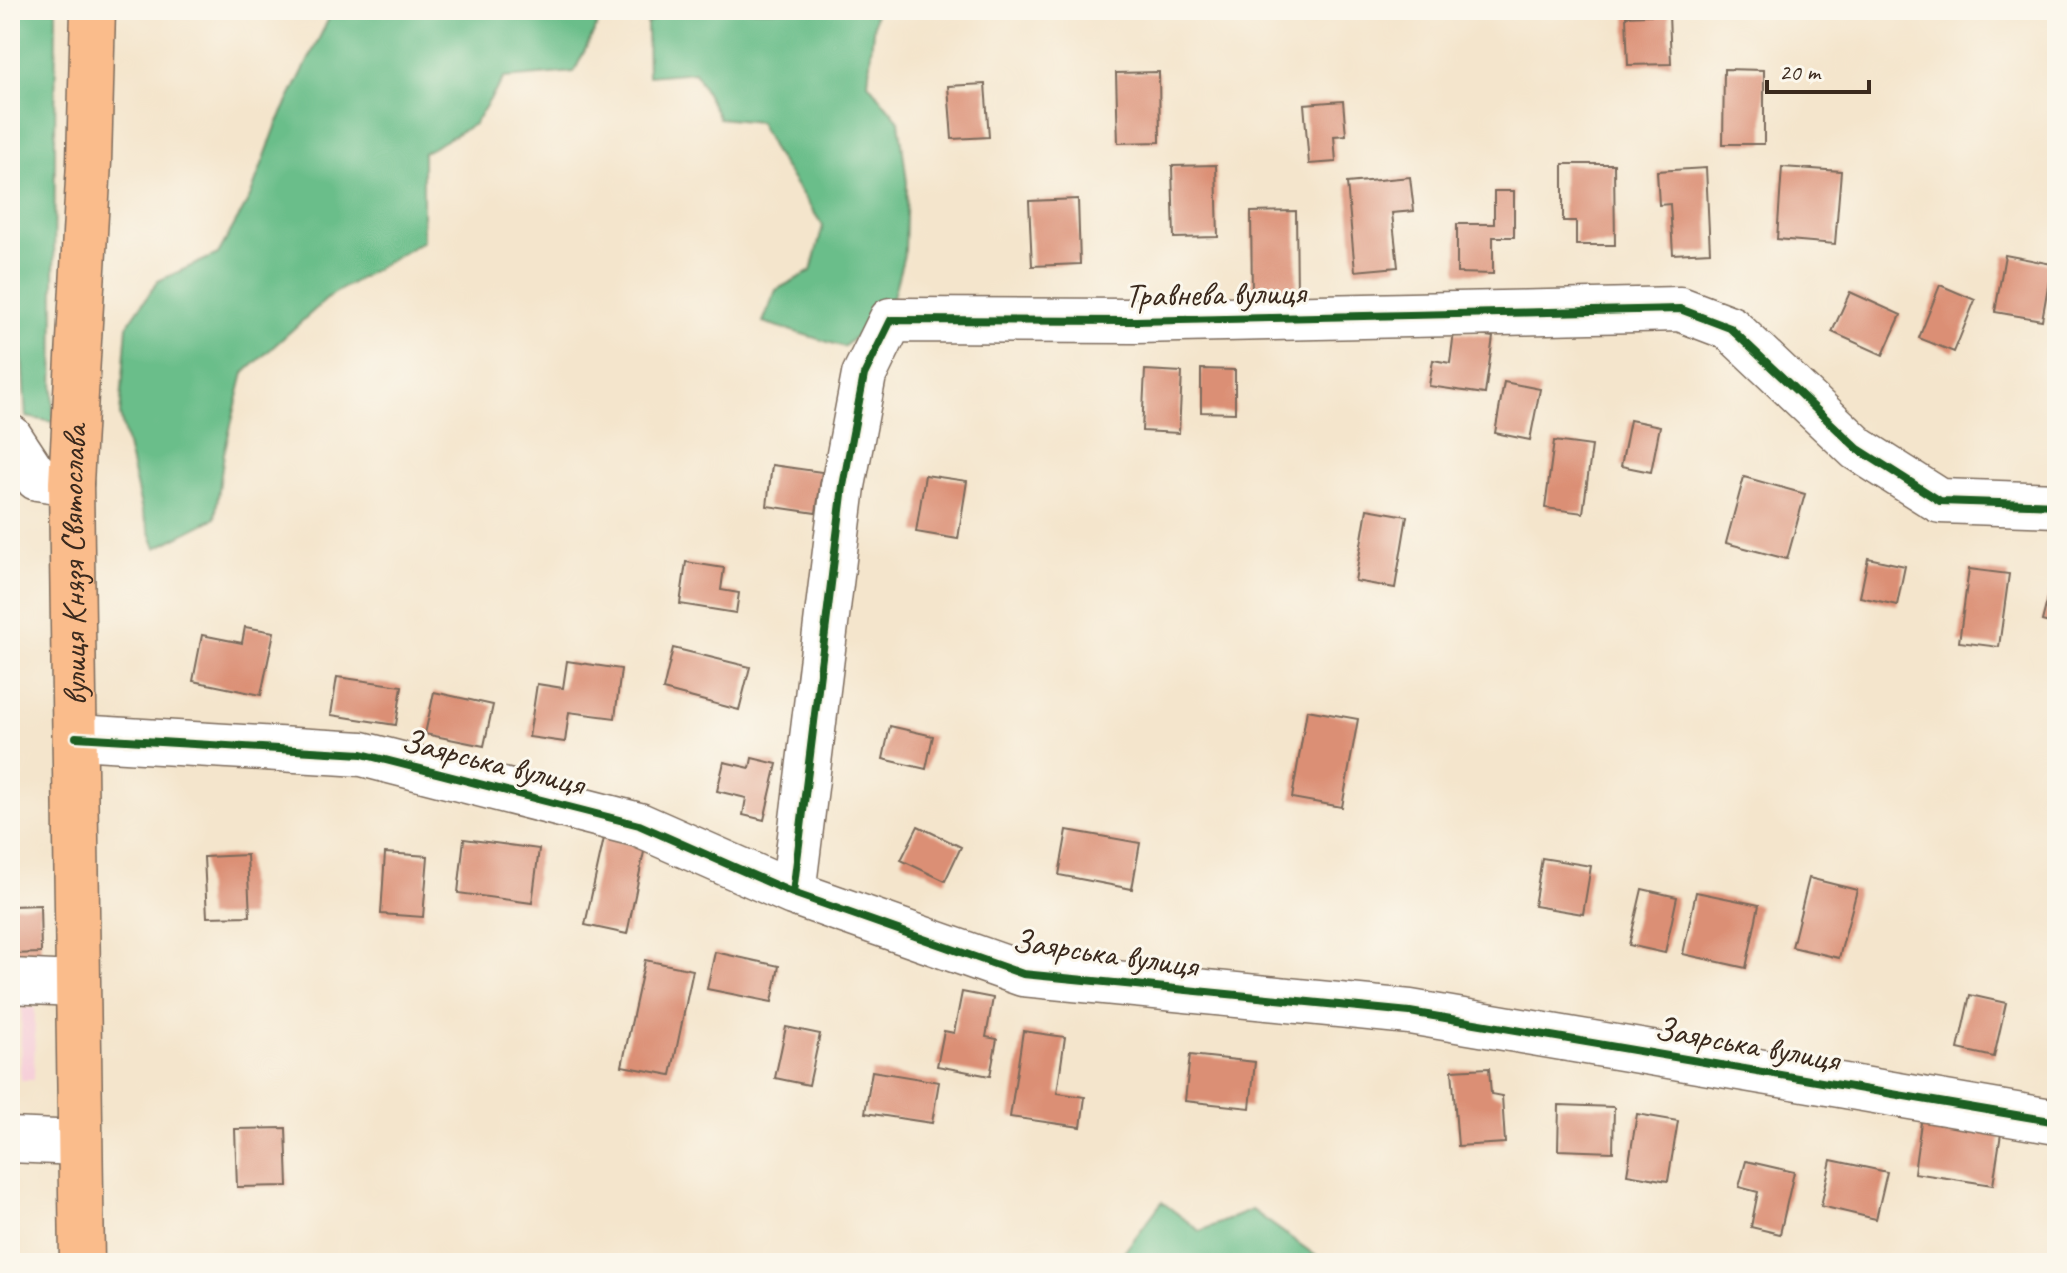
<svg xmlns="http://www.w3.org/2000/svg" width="2067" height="1273" font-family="Caveat,sans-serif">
<rect width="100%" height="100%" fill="#fbf7ec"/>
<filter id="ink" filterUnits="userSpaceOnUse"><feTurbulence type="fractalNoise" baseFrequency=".0125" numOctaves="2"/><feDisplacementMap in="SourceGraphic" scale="16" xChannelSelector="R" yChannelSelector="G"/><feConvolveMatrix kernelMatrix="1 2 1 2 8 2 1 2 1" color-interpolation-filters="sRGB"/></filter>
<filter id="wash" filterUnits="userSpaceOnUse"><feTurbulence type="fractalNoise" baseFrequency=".006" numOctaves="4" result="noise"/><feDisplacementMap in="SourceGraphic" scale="32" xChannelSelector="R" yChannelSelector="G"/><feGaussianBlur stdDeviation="1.8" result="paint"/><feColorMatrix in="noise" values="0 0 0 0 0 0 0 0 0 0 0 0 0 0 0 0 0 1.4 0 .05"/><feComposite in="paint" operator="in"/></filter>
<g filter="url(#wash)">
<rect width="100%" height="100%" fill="#f4e5cc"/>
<path fill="#f6cfd9" d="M22,1007L35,1008L34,1080H20Z"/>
<path fill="#6bbe8a" stroke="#537454" stroke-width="2" d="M10,10H56L53,422L26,417L10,171Z
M333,10H609L602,16L574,72L504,78L474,124L423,153V241L330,296L244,373L224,453L215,518L156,548L142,511L120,415L127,326L158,281L218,254L250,197L277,124Z
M669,10H875L868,83L899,121L907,182L905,251L891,304L844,347L763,322L776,290L811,271L823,226L774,152L759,122L719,118L695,72L648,76L647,24Z
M1162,1202L1200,1231L1252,1210L1326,1263H1116Z"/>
<g id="blocks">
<path fill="#db8f74" d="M1669,14L1671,64L1628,65L1626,16Z
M1724,69L1764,70V144H1723Z
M1159,72L1160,142L1118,143L1116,73Z
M985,84L989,137L952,139L948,86Z
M1343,101L1346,135L1334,136L1336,162L1309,164L1304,104Z
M1563,164H1614L1615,245H1576V221H1563Z
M1216,165L1218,237L1174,238L1172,166Z
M1782,167L1841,171L1835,244L1777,239Z
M1706,168L1710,252L1673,254L1670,204L1659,205L1657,171Z
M1410,177L1414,211L1392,213L1398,267L1355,271L1347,183Z
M1494,191H1514V237H1493V274L1457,273V224H1494Z
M1078,199L1080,264L1032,266L1029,201Z
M1296,211L1297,294L1252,295L1251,212Z
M2005,255L2052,264L2042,320L1995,312Z
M1940,285L1975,300L1954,352L1919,338Z
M1850,292L1901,315L1883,355L1832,332Z
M1454,332L1493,337L1485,394L1429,386L1433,360L1450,363Z
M1201,369L1235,370V413L1201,412Z
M1145,370L1182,372L1179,433L1142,431Z
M1504,382L1540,389L1530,440L1495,433Z
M1630,420L1660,426L1651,472L1621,466Z
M1554,441L1592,446L1583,513L1545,508Z
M772,465L822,472L816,513L767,506Z
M925,475L967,481L958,539L916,532Z
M1744,477L1805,494L1787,559L1726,543Z
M1367,509L1407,516L1395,588L1355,581Z
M1868,558L1905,566L1897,605L1860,597Z
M686,562L724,568L721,590L739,593L736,613L680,604Z
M2056,566L2057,567V625L2042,621Z
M1969,569L2009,574L1999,647L1959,642Z
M245,627L274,632L261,695L193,681L202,635L242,643Z
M673,648L750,667L739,710L663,690Z
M567,661L621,669L615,718L569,712L565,742L529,737L537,684L563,688Z
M337,677L402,686L396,725L331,715Z
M434,692L493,705L484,746L425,734Z
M1307,710L1358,719L1342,807L1292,798Z
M890,726L933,736L926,769L883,759Z
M752,758L777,764L764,820L743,815L746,798L717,791L724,762L750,768Z
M918,826L961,847L945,881L901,860Z
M1067,830L1140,843L1132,889L1059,875Z
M604,838L645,847L627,934L585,925Z
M464,839L539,849L532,903L458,893Z
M385,853L428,856L423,917L381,914Z
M247,855L250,916L207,917L204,857Z
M1542,858L1591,866L1583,914L1534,906Z
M1809,878L1857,890L1839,958L1792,947Z
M1642,889L1677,897L1665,953L1629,945Z
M1696,892L1759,905L1746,968L1683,954Z
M40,905L41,953L12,954L11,906Z
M715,952L779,966L772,1002L707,989Z
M645,960L693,970L671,1075L622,1066Z
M962,992L993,998L986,1037L997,1039L990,1076L937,1066L944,1031L954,1033Z
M1970,995L2006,1003L1994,1057L1958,1049Z
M786,1027L820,1034L809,1085L775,1078Z
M1023,1031L1065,1037L1057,1093L1085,1097L1081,1127L1010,1117Z
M1190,1055L1255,1062L1250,1108L1185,1101Z
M1489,1068L1491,1094L1502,1096L1505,1143L1458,1146L1452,1070Z
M872,1071L939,1082L932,1123L865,1113Z
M1559,1105L1614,1107L1613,1152L1558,1150Z
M1637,1114L1678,1121L1668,1181L1627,1174Z
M1922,1115L2002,1127L1993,1185L1914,1173Z
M286,1128L288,1186L237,1187L235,1129Z
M1831,1160L1887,1172L1876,1219L1821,1206Z
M1746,1161L1794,1172L1780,1234L1751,1227L1758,1192L1739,1187Z"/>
</g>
</g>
<g filter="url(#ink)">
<use href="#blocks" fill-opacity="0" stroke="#7c6b5b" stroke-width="2"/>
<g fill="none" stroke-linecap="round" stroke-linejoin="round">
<g stroke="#7c6b5b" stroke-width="47">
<path id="minor" d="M10,437L37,478L71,483
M76,737L362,754L639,825L793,893L1023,974L1410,1012L2057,1122
M793,893L843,486L864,375L891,320L1136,321L1680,309L1730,328L1858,449L1940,501L2057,505
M10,981L75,984
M10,1140L79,1143"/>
</g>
<g stroke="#7c6b5b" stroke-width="47">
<g id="major">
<path id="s1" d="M82,1263L71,483L89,162L93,10"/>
</g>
</g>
<use href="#minor" stroke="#fff" stroke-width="44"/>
<use href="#major" stroke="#fabc8b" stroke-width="44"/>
<g stroke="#fbf7ec" stroke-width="13">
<path id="cycleway" d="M76,737L362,754L639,825L793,893L1023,974L1410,1012L2057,1122
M793,893L843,486L864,375L891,320L1136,321L1680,309L1730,328L1858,449L1940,501L2057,505"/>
</g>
<use href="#cycleway" stroke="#1b5e20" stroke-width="8"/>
</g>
</g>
<g text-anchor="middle" stroke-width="6" stroke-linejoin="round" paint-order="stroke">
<g font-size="34" fill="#3b2a1e" stroke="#fbf7ec">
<text transform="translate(1215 293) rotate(-1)" y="12">Травнева вулиця</text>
<text dy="12" stroke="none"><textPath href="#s1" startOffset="698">вулиця Князя Святослава</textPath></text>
<text transform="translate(493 761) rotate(14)" y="12">Заярська вулиця</text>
<text transform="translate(1105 952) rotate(8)" y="12">Заярська вулиця</text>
<text transform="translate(1747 1043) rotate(10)" y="12">Заярська вулиця</text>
</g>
</g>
<rect width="2067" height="1273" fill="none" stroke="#fbf7ec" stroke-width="40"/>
<path d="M1767 80v12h102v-12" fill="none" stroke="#3b2a1e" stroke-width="4"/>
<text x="1779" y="80" font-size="24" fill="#3b2a1e" stroke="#fbf7ec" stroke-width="6" paint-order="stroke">20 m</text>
</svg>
